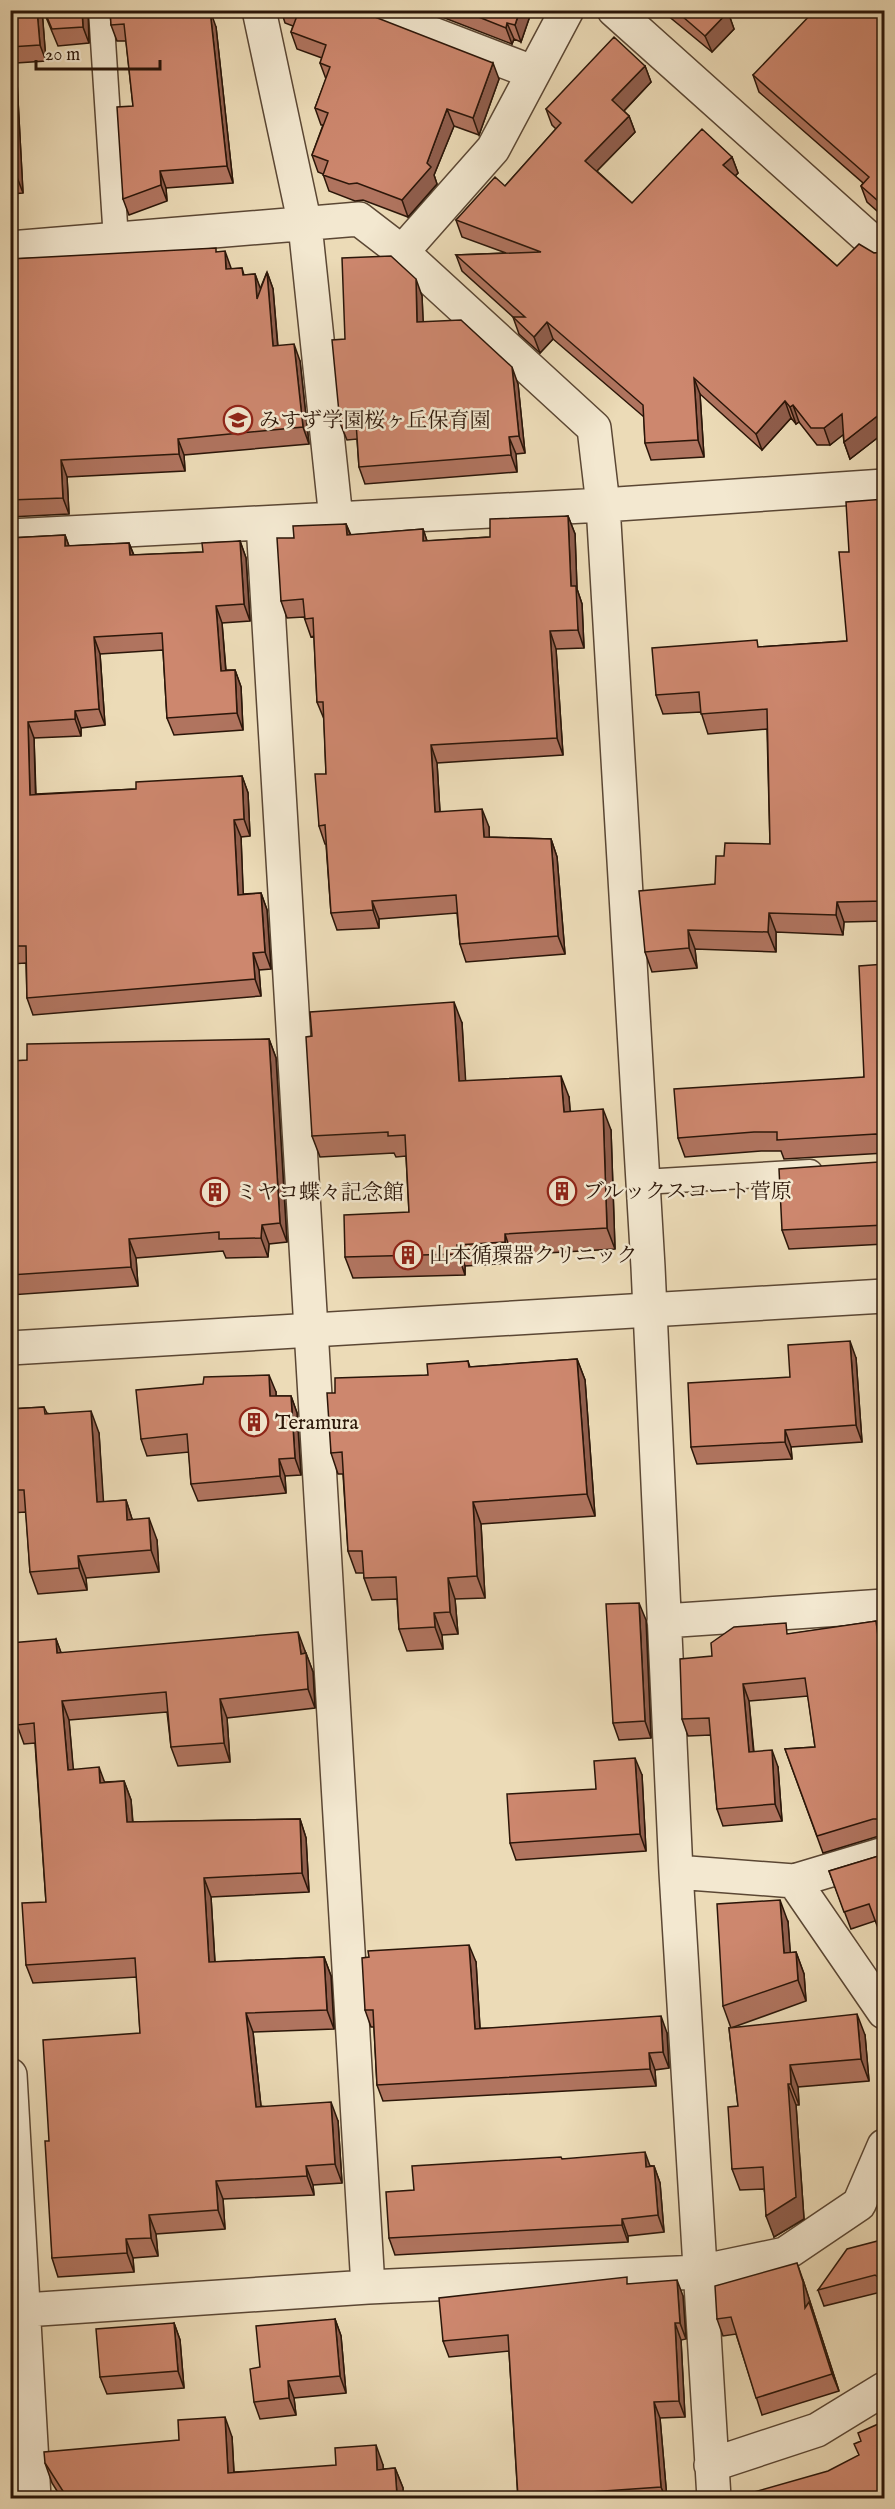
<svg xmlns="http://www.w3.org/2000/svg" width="895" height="2509" font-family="'IM FELL English','Noto Serif JP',serif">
<rect width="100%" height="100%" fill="#ecdbb7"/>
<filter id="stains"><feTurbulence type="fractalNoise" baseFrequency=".00333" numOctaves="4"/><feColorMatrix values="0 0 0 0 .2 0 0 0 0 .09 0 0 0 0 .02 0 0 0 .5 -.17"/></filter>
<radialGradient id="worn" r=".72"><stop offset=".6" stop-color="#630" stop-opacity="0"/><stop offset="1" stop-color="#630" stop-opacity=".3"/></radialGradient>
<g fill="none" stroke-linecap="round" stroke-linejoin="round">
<g stroke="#5b4734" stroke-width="27">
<path id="service" d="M101,10L116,240
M643,1182L810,1172"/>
</g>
<g stroke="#5b4734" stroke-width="36">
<path id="minor" d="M259,10L305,225L336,519
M370,10L532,72
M614,10L884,252
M10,248L359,219L402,252L594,428L603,505L648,1267L676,1872L714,2498
M402,252L493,149L567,10
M263,523L368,2287
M10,536L603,505L884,486
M664,1621L884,1606
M676,1872L794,1881L884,1854
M794,1881L884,2012
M10,2075L34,2498
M10,2311L368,2287L699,2272L785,2254L859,2204L884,2146
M711,2465L817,2430L884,2389"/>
</g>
<g stroke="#5b4734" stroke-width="36">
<path id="tertiary" d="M10,1348L884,1296"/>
</g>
<use href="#service" stroke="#f3e8d0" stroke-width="24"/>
<use href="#minor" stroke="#f3e8d0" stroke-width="33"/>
<use href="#tertiary" stroke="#f3e8d0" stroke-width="33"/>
</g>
<path fill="#b0745f" stroke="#2b1609" stroke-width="1.5" d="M10,10H42L46,61L16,63L23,193L10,194Z
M43,10H88L89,43L58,46Z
M110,10L216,27L233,183L166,188L167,201L129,215L123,199L133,106L126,41H117L111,25Z
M281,10H357L499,79L479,135L454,126L434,175L437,184L408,217L363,200L355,201L329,191L323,174L318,172L312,155L323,125H321L315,108L326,79L320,63L322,58L297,49L291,32L293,26L285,23Z
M424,10H532L521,42L514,39L512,44Z
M661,10H726L728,12L734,29L712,52Z
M885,10V218L867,202L861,186L863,183L759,92L753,75Z
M645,66L651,82L624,111L629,116L635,132L597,171L632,203L732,157L738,173L735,176L837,266L874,253L885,252V432L850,459L844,442L843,434L830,445H817L799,422L796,424L791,418L762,450L700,394L704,457L651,460L645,443L644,417L553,339L540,353L519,334L513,317L462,271L456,255L506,253L462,237L456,220L505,186L556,129L552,125L546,109Z
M217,252L231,269L242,268L244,275L255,274L260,289L267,272L273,289L278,346L300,361L309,444L184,455L185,471L67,477L69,514L10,517V259Z
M422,296L423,322L518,384L525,453L516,454L517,472L365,484L359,467L357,439L347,440L340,423L345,339Z
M885,499V921L844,922L843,935L776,932V952L695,949L697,968L652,972L645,952L715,884L724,856L770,844L767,729L708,734L701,712L663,714L656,695L759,647L847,641L849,552Z
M568,516L575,534L577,589L582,604L584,648L556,649L563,755L437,763L440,812L489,827V837L551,839L557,857L565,954L466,962L460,944L457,913L379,919V928L337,930L331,913L326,844H325L319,826L326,774L324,719L317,702L314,636L311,637L304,617L287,618L281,601L294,538L346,524L351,535L423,529L427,541L490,537Z
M65,535L69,546L129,543L134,555L203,552L240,541L246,558L250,621L222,623L226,670H235L241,687L243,730L174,735L167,718L163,650L100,654L105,725L81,728V736L34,738L36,794L136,789L242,776L248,793L250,836L241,837L243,894L261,893L267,910L271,969L259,970L261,996L33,1015L27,998L26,963L10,964V538Z
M885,964V1153L784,1159L781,1151H761L685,1157L678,1138L864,1077Z
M462,1023L465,1081L569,1097L570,1111L611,1130L615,1249L512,1255L513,1263L465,1266V1275L353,1278L345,1257L409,1212L406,1156L396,1157L394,1153L320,1157L312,1136Z
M269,1039L276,1058L287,1242L269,1244L268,1257L226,1258L223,1251L136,1258L138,1286L10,1295V1128H15L27,1060Z
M885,1158V1244L789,1249L782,1230Z
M856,1358L862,1442L791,1447L792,1459L697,1464L691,1447L790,1377Z
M577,1359L585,1380L595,1516L481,1524L485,1598L455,1599L458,1634L442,1635L443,1649L407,1651L399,1629L397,1599L372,1600L364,1578V1573H356L348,1551L343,1474H338L331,1453L335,1393L428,1375L468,1361L470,1367Z
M276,1392V1396H291L297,1413L301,1475L285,1476L286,1493L198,1501L191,1484L189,1452L147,1456L141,1439Z
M44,1407L47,1413L99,1433L103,1502L126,1500L132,1519L157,1540L159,1572L86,1578L87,1590L38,1594L30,1572L26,1512L10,1513V1409Z
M646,1620L651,1738L619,1740L613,1723Z
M876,1621L882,1638L885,1656V1836H879L823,1853L785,1749L815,1747L808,1696L749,1701L754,1752L778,1767L782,1821L723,1826L717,1809L711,1735L688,1736L682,1719L712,1656L790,1634Z
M56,1639L61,1653L305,1651L313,1672L315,1708L227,1718L230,1762L178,1766L171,1747L167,1712L69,1720L73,1769L105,1782L124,1781L131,1800L133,1822L300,1819L306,1838L309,1892L211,1897L215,1962L324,1957L331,1976L334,2029L253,2032L261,2106L338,2121L342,2183L313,2185L314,2195L223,2199L225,2229L156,2234L158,2256L133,2258L134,2272L58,2277L52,2258L49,2141L140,2033L137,1977L33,1983L26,1965L46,1902L35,1743L24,1744L17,1725Z
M642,1775L646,1851L516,1860L510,1843L596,1789Z
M885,1854L875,1921L851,1929L829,1871Z
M788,1922L790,1953L796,1952L804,1974L806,2001L731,2028L723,2006Z
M476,1962L480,2028L667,2033L669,2068L655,2070L656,2086L383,2101L377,2085L374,2027H371L365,2010Z
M729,2028L865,2035L869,2081L798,2087L799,2105H796L804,2219L774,2237L764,2189L740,2190L732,2169L738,2106Z
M562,2159L654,2166L660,2183L664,2232L628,2236V2242L395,2255L389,2238L414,2190Z
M885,2239V2294L881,2292L824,2306L818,2290Z
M803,2280L839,2391L762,2415L736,2334L723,2336L717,2319Z
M629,2284L683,2296L686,2339L681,2340L685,2417L660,2418L667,2499H518L509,2351L449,2357L443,2341Z
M335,2319L341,2336L346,2393L294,2398L296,2415L260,2419L254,2402L260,2367Z
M174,2323L180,2340L184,2388L107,2394L100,2377Z
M232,2437L234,2472L383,2465V2469L395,2468L403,2488V2495L414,2499H62L52,2483L45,2463Z"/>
<path fill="#905e4d" stroke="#2b1609" stroke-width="1.5" d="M37,10H42L46,61L40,45Z
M82,10H88L89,43L83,27Z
M210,10L216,27L233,183L227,166Z
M520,10H532L521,42L515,25Z
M728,12L734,29L712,52L705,36Z
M507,23L514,39L512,44L506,28Z
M10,49L16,63L23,193L17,177Z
M493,63L499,79L479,135L473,118Z
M645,66L651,82L618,117L612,100Z
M447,109L454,126L434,175L437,184L408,217L402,200L427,163Z
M629,116L635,132L591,177L585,161Z
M732,157L738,173L729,182L723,165Z
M160,171L166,188L167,201L161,185Z
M225,251L231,268L232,286L226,269Z
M267,272L273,289L279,363L273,346Z
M255,274L261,290L257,299Z
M416,279L422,296L424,339L417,322Z
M547,322L553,339L540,353L534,337Z
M294,344L300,361L309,444L303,427Z
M512,367L518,384L525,453L519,436Z
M694,378L700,394L704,457L698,440Z
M785,401L791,418L762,450L756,434Z
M793,405L799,422L796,424L790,407Z
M885,410V432L850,459L844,442Z
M842,414L848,431L830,445L824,428Z
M509,437L516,454L517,472L511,455Z
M178,439L184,455L185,471L179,454Z
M61,460L67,477L69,514L63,498Z
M568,516L575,534L577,589L582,604L584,648L578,630L571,586Z
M346,524L353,542L347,535Z
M423,529L429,547L423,541Z
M65,535L71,552L65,546Z
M240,541L246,558L250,621L244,604Z
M129,543L135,559L130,555Z
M216,606L222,623L227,687L221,671Z
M550,631L556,649L563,755L557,738Z
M94,637L100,654L105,725L99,709Z
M235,670L241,687L243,730L237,713Z
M75,711L81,728V736L75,719Z
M28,722L34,738L36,812L30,795Z
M431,745L437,763L441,830L435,812Z
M242,776L248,793L250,836L244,819Z
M482,809L489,827L490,855L484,837Z
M234,820L241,837L244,912L238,895Z
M551,839L557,857L565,954L558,936Z
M261,893L267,910L271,969L265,952Z
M372,901L379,919V928L373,910Z
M837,902L844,922L843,935L836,915Z
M769,913L776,932V952L768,932Z
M688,930L695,949L697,968L689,948Z
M253,953L259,970L261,996L255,979Z
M454,1002L462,1023L467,1102L459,1081Z
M269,1039L276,1058L287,1242L280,1223Z
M561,1076L569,1097L572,1133L564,1112Z
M603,1109L611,1130L615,1249L607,1228Z
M262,1225L269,1244L268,1257L261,1238Z
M505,1234L512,1255L513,1263L505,1242Z
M129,1239L136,1258L138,1286L131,1267Z
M457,1245L465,1266V1275L458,1254Z
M850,1341L856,1358L862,1442L856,1425Z
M577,1359L585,1380L595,1516L587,1494Z
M269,1375L276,1392V1412L270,1396Z
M291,1396L297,1413L301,1475L295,1458Z
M91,1411L99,1433L105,1524L97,1502Z
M785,1430L791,1447L792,1459L785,1442Z
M279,1459L285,1476L286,1493L280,1476Z
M126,1500L133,1522L127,1520Z
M473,1502L481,1524L485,1598L477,1576Z
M149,1518L157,1540L159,1572L151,1550Z
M78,1556L86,1578L87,1590L79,1568Z
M448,1578L455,1599L458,1634L450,1612Z
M639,1603L646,1620L651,1738L645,1721Z
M434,1613L442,1635L443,1649L435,1627Z
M876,1621L882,1638L885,1656V1669L881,1659Z
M298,1632L305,1651L306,1665V1653L313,1672L315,1708L308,1689L301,1654Z
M56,1639L63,1658L57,1653Z
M743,1684L749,1701L755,1769L749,1752Z
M220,1699L227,1718L230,1762L224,1743Z
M62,1701L69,1720L75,1788L68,1770Z
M772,1750L778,1767L782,1821L775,1804Z
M635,1758L642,1775L646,1851L640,1834Z
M99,1767L106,1786L100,1783Z
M124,1781L131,1800L134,1841L127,1822Z
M300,1819L306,1838L309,1892L302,1873Z
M204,1878L211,1897L216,1981L209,1962Z
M780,1900L788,1922L792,1974L784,1953Z
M469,1945L476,1962L481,2046L475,2029Z
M796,1952L804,1974L806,2001L798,1980Z
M324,1957L331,1976L334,2029L327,2010Z
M246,2013L253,2032L263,2125L256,2107Z
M857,2014L865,2035L869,2081L861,2059Z
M661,2016L667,2033L669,2068L663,2052Z
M649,2053L655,2070L656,2086L650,2069Z
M790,2065L798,2087L799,2105L791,2084Z
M788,2084L796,2105L804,2219L774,2237L766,2216Z
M331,2102L338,2121L342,2183L335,2164Z
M645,2152L651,2169L646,2167Z
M306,2166L313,2185L314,2195L307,2176Z
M654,2166L660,2183L664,2232L658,2215Z
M216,2181L223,2199L225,2229L218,2210Z
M149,2215L156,2234L158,2256L151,2238Z
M622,2219L628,2236V2242L622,2225Z
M126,2239L133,2258L134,2272L127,2253Z
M797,2263L803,2280L839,2391L805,2308Z
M677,2280L683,2296L686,2339L680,2323Z
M335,2319L341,2336L346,2393L340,2376Z
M174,2323L180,2340L184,2388L178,2371Z
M675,2323L681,2340L685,2417L679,2401Z
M288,2381L294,2398L296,2415L289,2398Z
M654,2402L660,2418L667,2499H666L661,2487Z
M225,2417L232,2437L235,2493L228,2473Z
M376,2445L383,2465L384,2490L377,2470Z
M395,2468L403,2488V2499L397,2495Z"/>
<path fill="#cd876e" stroke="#2b1609" stroke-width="1.5" d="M10,10H37L40,45L10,47Z
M44,10H82L83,27L52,29Z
M110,10H197V11L210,10L227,166L160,171L161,185L123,199L117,107L133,106L124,24L111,25Z
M292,10H357L493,63L473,118L447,109L427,163L431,167L402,200L357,183L349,184L323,175L328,161L312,155L328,113L315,108L330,67L320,63L326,45L291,32L298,13Z
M461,10H520L515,25L507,23L506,28Z
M675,10H726L728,12L705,36Z
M815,10H885V207L861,186L869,177L753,75Z
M614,37L645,66L612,100L629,116L585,161L632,203L702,129L732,157L723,165L837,266L859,244L874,253L885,252V410L844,442L842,414L824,428H811L793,405L790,407L785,401L756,434L694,378L698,440L645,443L643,405L547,322L534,337L513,317H525L456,255L541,252L456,220L495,177L505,186L561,123L546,109Z
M10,62L17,177H10Z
M216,248V252L225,251L226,269L242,268L243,275L255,274L257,299L267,272L273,346L294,344L303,427L178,439L179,454L61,460L63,498L10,500V259Z
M391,256L416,279L417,322L461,320L512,367L519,436L509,437L511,455L359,467L356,422L340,423L332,340L345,339L342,258Z
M885,499V901L837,902L836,915L769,913L768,932L688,930L689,948L645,952L639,891L715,884L716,856H724L725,843L770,844L767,709L701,714L699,692L656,695L652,648L757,640L758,647L847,641L839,552H849L846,502Z
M568,516L571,586H576L578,630L550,631L557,738L431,745L435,812L482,809L484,837L551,839L558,936L460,944L456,895L372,901L373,910L331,913L325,825L319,826L315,774H326L323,702H317L313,618L305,619L303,599L281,601L277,538H294L293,526L346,524L347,535L423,529V541L490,537V519Z
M65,535V546L129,543L130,555L203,552L202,543L240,541L244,604L216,606L221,671L235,670L237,713L167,718L162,633L94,637L99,709L75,711V719L28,722L30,795L136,789V782L242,776L244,819L234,820L238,895L261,893L265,952L253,953L255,979L27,998L26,946H10V538Z
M885,964V1137L876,1134L777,1140V1132H754L678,1138L674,1089L864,1077L859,966Z
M454,1002L459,1081L561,1076L564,1112L603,1109L607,1228L505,1234V1242L457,1245L458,1254L345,1257L344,1215L409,1212L405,1135L388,1136V1132L312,1136L306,1037L312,1036L310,1012Z
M269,1039L280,1223L262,1225L261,1238L219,1239V1232L129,1239L131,1267L10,1275V1128H15L11,1061L27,1060V1044Z
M885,1158V1225L782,1230L779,1169L879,1162Z
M850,1341L856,1425L785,1430V1442L691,1447L688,1383L790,1377L788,1345Z
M577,1359L587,1494L473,1502L477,1576L448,1578L450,1612L434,1613L435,1627L399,1629L396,1577L364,1578L362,1551H348L342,1452L331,1453L327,1393H335V1378L428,1375L427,1364L468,1361L469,1367Z
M269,1375L270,1396H291L295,1458L279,1459L280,1476L191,1484L187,1434L141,1439L136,1390L203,1384L204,1377Z
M44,1407L45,1414L91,1411L97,1502L126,1500L127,1520L149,1518L151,1550L78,1556L79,1568L30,1572L24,1490H10V1409Z
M639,1603L645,1721L613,1723L606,1604Z
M876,1621L881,1659H885V1820L883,1819H873L817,1836L785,1749L815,1747L805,1678L743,1684L749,1752L772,1750L775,1804L717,1809L709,1718L682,1719L680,1659L712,1656L711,1643L734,1627L786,1623L787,1634Z
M298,1632L301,1654L306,1653L308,1689L220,1699L224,1743L171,1747L166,1692L62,1701L68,1770L99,1767L100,1783L124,1781L127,1822L300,1819L302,1873L204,1878L209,1962L324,1957L327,2010L246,2013L256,2107L331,2102L335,2164L306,2166L307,2176L216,2181L218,2210L149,2215L151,2238L126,2239L127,2253L52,2258L45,2141H49L43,2040L140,2033L135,1958L26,1965L22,1903L46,1902L34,1723L17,1725L10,1643L56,1639L57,1653Z
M635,1758L640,1834L510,1843L507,1794L596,1789L594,1761Z
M885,1854V1947L869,1904L844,1912L829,1871Z
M780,1900L784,1953L796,1952L798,1980L723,2006L717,1904Z
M469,1945L475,2029L661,2016L663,2052L649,2053L650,2069L377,2085L373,2010H365L362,1958L369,1957L368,1951Z
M857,2014L861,2059L790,2065L791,2084H788L796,2197L766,2216L763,2167L732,2169L728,2107L738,2106L729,2028Z
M645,2152L646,2167L654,2166L658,2215L622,2219V2225L389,2238L386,2192L414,2190L412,2166L561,2157L562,2159Z
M885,2239V2282L875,2275L818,2290L847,2249Z
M797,2263L803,2282L805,2308L809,2302L832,2374L756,2398L731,2317L717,2319L715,2286Z
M627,2277V2284L677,2280L680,2323H675L679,2401L654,2402L661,2487L518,2497L508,2335L443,2341L439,2298Z
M335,2319L340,2376L288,2381L289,2398L254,2402L250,2369L260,2367L256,2326Z
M174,2323L178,2371L100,2377L96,2329Z
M225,2417L228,2473L336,2465L335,2448L376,2445L377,2470L395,2468L397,2495H413V2499H68L45,2463L44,2452L179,2440L178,2420Z
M885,2421V2499H756L754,2492L828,2471L859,2455L854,2444L861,2441L858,2433Z"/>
<defs>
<g id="school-ring" transform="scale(1.5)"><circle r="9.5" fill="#f3e8d0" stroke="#8f2418" stroke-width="1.5"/><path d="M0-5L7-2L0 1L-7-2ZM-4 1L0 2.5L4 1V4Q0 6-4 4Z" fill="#8f2418"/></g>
<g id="building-ring" transform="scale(1.5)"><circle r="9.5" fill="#f3e8d0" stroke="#8f2418" stroke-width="1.5"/><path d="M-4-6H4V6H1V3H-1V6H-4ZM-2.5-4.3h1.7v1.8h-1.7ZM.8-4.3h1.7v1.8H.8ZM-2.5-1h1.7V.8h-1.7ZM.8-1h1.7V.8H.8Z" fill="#8f2418"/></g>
</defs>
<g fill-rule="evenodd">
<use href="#school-ring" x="238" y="420"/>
<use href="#building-ring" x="562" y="1191"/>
<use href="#building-ring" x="215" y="1192"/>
<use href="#building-ring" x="408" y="1255"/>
<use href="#building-ring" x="254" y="1422"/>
</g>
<g text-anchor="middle" stroke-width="5" stroke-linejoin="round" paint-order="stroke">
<g font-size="21" fill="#2b1609" stroke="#f3e8d0" text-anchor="start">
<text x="259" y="427">みすず学園桜ヶ丘保育園</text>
<text x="583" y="1198">ブルックスコート菅原</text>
<text x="236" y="1199">ミヤコ蝶々記念館</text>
<text x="429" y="1262">山本循環器クリニック</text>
<text x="275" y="1429">Teramura</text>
</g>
</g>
<rect width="895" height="2509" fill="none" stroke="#ecdbb7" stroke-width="36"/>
<rect x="12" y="12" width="871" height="2485" fill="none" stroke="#2b1609" stroke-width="3"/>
<rect x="18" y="18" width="859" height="2473" fill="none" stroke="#2b1609" stroke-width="1.5"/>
<path d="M36 60v9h124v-9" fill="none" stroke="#2b1609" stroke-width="3"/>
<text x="45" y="60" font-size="18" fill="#2b1609" stroke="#f3e8d0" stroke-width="4.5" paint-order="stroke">20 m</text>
<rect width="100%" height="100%" filter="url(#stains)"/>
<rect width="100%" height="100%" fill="url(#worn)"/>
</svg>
